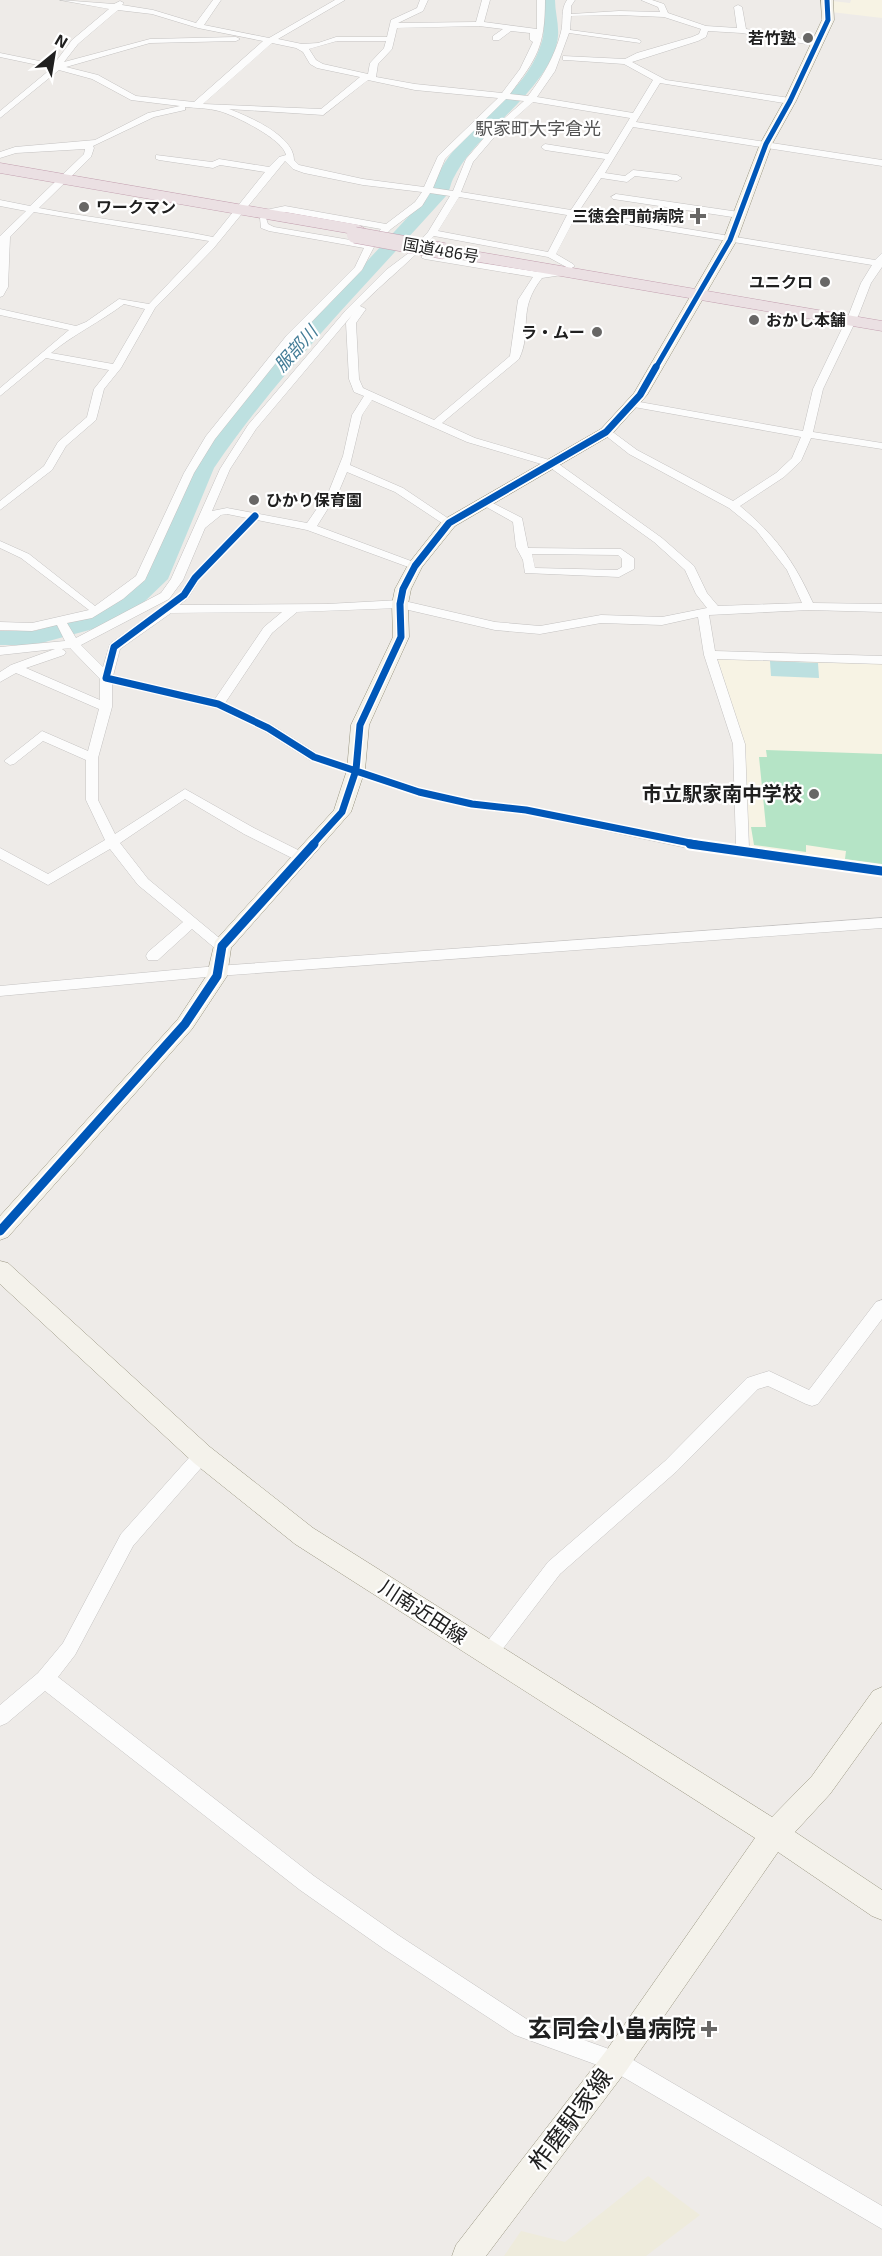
<svg xmlns="http://www.w3.org/2000/svg" width="882" height="2256" font-family="'Exo 2','Noto Sans JP',sans-serif">
<rect width="100%" height="100%" fill="#eeebe8"/>
<path fill="#f7f3e4" d="M851,0H882V18L831,12L832,1L850,3Z
M720,657L882,663V866L750,847L743,742L718,660Z"/>
<path fill="#eeebdc" d="M648,2176L700,2215L646,2256H504L521,2231L565,2242Z"/>
<path fill="#b5e4c6" d="M766,750L882,754V864L845,859L846,851L806,845V852L754,845L751,827H766L759,757H767Z"/>
<path fill="#bde0e0" d="M770,661L818,663L819,678L771,676Z"/>
<g fill="none" stroke-linecap="round" stroke-linejoin="round">
<path fill="#bde0e0" fill-rule="evenodd" d="M539,0H555C555,12 559,24 558,36C555,77 496,122 471,152C464,160 458,169 453,179C450,185 450,191 446,196C367,284 281,370 214,468L168,579L141,605L93,629L34,645H0V631H34L77,619L125,595L147,576L194,468L210,445L270,366L432,191C449,129 525,103 542,41C546,28 540,13 539,0Z"/>
<g stroke="#c4c2c1" stroke-width="1">
<path id="street" d="M60,0L114,4L120,1L124,3L122,5L153,10L196,23L213,0H221L204,25L269,38L335,0H345L278,39L302,44L318,43L336,37H387L391,20L417,8L420,0H428L423,11L398,23L476,22L482,0H490L484,22L537,29V0H545C545,47 537,58 510,94L528,96C543,76 555,56 561,32C564,21 560,10 567,0H575L571,6V14L619,11L660,12L658,7L641,0H652L664,4L668,13L706,26L737,28L734,7L738,5L742,7L746,29L821,42V46H818L742,33L708,31L706,37L698,41L632,62L666,80L790,98L794,101L790,104L660,83L636,122L882,160V166L633,127L605,173L625,176L633,170L677,175L682,178L677,181L635,176L627,182L601,178L579,211L875,260L882,253V267L871,283L859,314L823,389L813,432L882,443V449L811,438L801,461L784,477L740,506C775,535 794,561 813,603L882,604V612L809,610L709,615L715,651L882,656V664L717,659L745,744L749,848L882,866V876L692,849L526,814L472,808L419,796L310,760L264,731L214,707L112,683V707L98,758V800L115,834L185,789L254,828L306,854L308,857L306,860H296L244,834L185,799L120,843L148,879L229,946L222,951L217,950L192,929L158,960H148L146,956L148,952L183,922L138,885L110,849L48,885L0,859V848L48,874L105,840L86,800V760L43,741L14,764L10,765L4,761L42,731L88,751L99,709L16,673L0,682V672L11,665L55,649L0,655V647L65,641L57,625L32,631L0,630V622L32,623L89,610L21,558L0,548V541L29,554L95,606L136,576L184,473L206,436L287,335L355,267L364,248L269,231L261,228L260,218H266L268,224L274,227L368,243L381,229L285,212L264,216L261,215V211L285,206L386,224L415,202L422,192L363,185L304,173L293,169L285,161L213,249L155,308L121,368L104,389L96,420L66,446L52,470L0,510V501L44,466L58,442L87,417L94,389L109,370L46,358L0,396V388L69,330L0,315V309L76,326L86,322L119,299L149,304L209,241L34,212L10,237L8,287L3,296L0,297V236L26,211L0,206V200L30,206L84,154L85,149L16,153L0,158V152L15,147L95,140L148,113L180,106L131,100L92,79L59,70L0,118V111L52,68L0,57V53L54,64L72,40L109,9ZM118,10L152,14L198,28L263,41L194,102L136,96L98,75L66,67L150,43L236,41L240,39L236,37L150,39L64,62L78,44ZM619,15L664,17L701,29L699,34L692,37L637,53L625,59L563,56V60H566L624,64L653,80L633,113L537,97L555,71L569,33L640,43L641,41L637,39L570,30L571,16ZM479,26L503,29L493,36V40H499L511,31L530,33V40L533,42L520,69L502,93L415,84L376,77L378,64L392,49L397,28ZM337,41H386L384,48L370,63L368,74L323,64L316,60L309,49ZM272,43L296,48L303,52L310,64L317,68L360,77L321,109L203,104ZM368,80L415,90L498,98L438,156L424,187L363,179L299,165L294,160C294,136 250,117 229,109L323,115ZM506,99L524,101L490,131L466,159L453,191L433,188L445,159ZM533,102L630,118L608,154L545,144L541,147L545,150L605,159L571,210L461,192L473,162L496,135ZM185,107C196,108 208,108 219,111C234,115 283,139 286,155L279,157L269,167L219,159L212,162L156,155V159L159,160L213,168L220,165L265,172L213,237C155,225 97,219 39,208L91,157L94,148L93,146L154,117L185,110ZM430,193L450,196L428,232L410,252L386,270L346,310L248,425L220,469L171,579L161,593L76,638L67,623L92,618L123,599L145,580L194,473L215,439L295,339L362,270L374,247L391,229L422,206ZM459,197L567,215L548,252L438,231ZM576,216L872,265L861,283L849,314L813,389L803,431L634,401L629,404L634,407L801,437L792,458L776,473L733,501L637,450L610,430L606,429L601,432L629,454L729,508L756,530L787,570L802,603L718,606L707,593L694,566L662,538L556,462L475,438L442,423L519,359C533,330 516,311 542,278L569,274V270L539,272L422,254V258L425,259L533,277L518,300L510,356L434,420L363,388L359,379L356,323L366,309L360,306C384,282 411,261 434,236L548,257L570,269L575,266L573,264L556,254ZM124,304L145,309L113,364L51,353C74,334 100,322 124,304ZM352,315L346,323L349,379L354,392L364,396L352,415L343,456L329,491L307,523L227,508L212,511L230,469L256,429ZM372,400L467,442L548,466L654,542L685,570L696,594L707,608L662,617L601,615L540,626L495,622L400,600L327,604L179,605L188,598L199,580L257,520L307,530L411,568H419V564L317,526L339,491L347,472L395,492L445,525L449,526L455,523L403,488L350,465L362,415ZM227,514L247,518L191,576L180,593L110,644L103,667L81,645L169,599L183,580L205,528L221,515ZM400,608L495,630L540,634L601,623L662,625L698,617L704,655L733,744L736,846L692,839L526,806L472,800L421,788L318,754L272,725L225,703L272,633L297,612ZM282,612L264,627L215,699L113,676L120,649L171,613ZM70,648L100,679V700L26,668L64,655L66,652L62,649Z
M616,194L739,212L744,215L739,218L613,199L611,197Z
M485,499L522,518L528,548L621,549L634,558V569L619,577L525,573L523,560L516,547L513,522L481,504L479,502ZM532,554L618,555L622,559V567L617,570L535,568Z
M882,918V928L217,976L0,996V986L217,966Z
M882,1300V1319L818,1404L812,1406L806,1404L768,1386L758,1389L677,1471L560,1574L495,1659L489,1662L483,1659L480,1653L483,1647L548,1562L665,1461L747,1378L769,1371L809,1390L876,1302Z
M202,1447L208,1450L211,1455L208,1460L133,1546L75,1655L58,1677L314,1876L398,1935L528,2020L623,2054L882,2206V2229L611,2070L515,2035L384,1949L300,1890L45,1691L7,1723L0,1726V1705L38,1673L63,1643L121,1534L196,1450Z"/>
</g>
<g stroke="#999580" stroke-width="1">
<path id="secondary" d="M821,0H833L834,20L796,101L772,144L737,240L647,395L611,435L455,526L422,567L411,589L408,604L409,637L369,725L365,770L351,812L231,948L227,976L192,1029L8,1237L0,1240V1216L178,1019L207,975L215,941L334,810L347,770L351,725L393,637L392,604L395,589L409,563L443,520L601,429L634,393L723,240L760,144L784,101L822,20Z
M0,1261L8,1263L210,1447L313,1528L772,1817L812,1776L873,1691L882,1687V1722L830,1794L795,1832L882,1890V1920L872,1916L778,1852L626,2071L486,2256H452L456,2245L606,2051L755,1838L295,1544L194,1463L0,1284Z"/>
</g>
<g stroke="#c3a0b0" stroke-width="1">
<path id="highway" d="M0,163L359,225L367,230L359,235L0,173Z
M444,246L882,321V331L438,255L435,251L438,247Z"/>
</g>
<use href="#street" fill="#fcfcfc" fill-rule="evenodd"/>
<use href="#secondary" fill="#f4f2eb" fill-rule="evenodd"/>
<use href="#highway" fill="#ebe0e3" fill-rule="evenodd"/>
<g stroke="#c3a0b0" stroke-width="17" stroke-linecap="butt">
<path id="highway-bridge" d="M355,235L444,251"/>
</g>
<use href="#highway-bridge" stroke="#ebe0e3" stroke-width="16"/>
<g stroke="#fff" stroke-width="8">
<path id="cycleway-far2" d="M655,369L730,240L766,144L790,101L828,20L827,0"/>
</g>
<g stroke="#fff" stroke-width="10">
<path id="cycleway-far1" d="M255,516L195,578L184,595L114,647L106,678L218,704L268,728L314,757L419,792L472,804L526,810L700,845
M312,845L342,812L356,770L360,725L401,637L400,604L403,589L415,566L449,523L606,432L640,395L656,367"/>
</g>
<g stroke="#fff" stroke-width="13">
<path id="cycleway" d="M690,844L882,871
M0,1231L185,1024L217,976L222,946L314,844"/>
</g>
<use href="#cycleway-far2" stroke="#0057b8" stroke-width="5"/>
<use href="#cycleway-far1" stroke="#0057b8" stroke-width="7"/>
<use href="#cycleway" stroke="#0057b8" stroke-width="9"/>
</g>
<g fill="#686766" stroke="#fff" stroke-width="2">
<circle cx="808" cy="38" r="6"/>
<circle cx="84" cy="207" r="6"/>
<path d="M695 207h6v6h6v6h-6v6h-6v-6h-6v-6h6z"/>
<circle cx="825" cy="282" r="6"/>
<circle cx="754" cy="320" r="6"/>
<circle cx="597" cy="332" r="6"/>
<circle cx="254" cy="500" r="6"/>
<circle cx="814" cy="794" r="6"/>
<path d="M706 2020h6v6h6v6h-6v6h-6v-6h-6v-6h6z"/>
</g>
<g text-anchor="middle" stroke-width="4.5" stroke-linejoin="round" paint-order="stroke">
<g font-size="16" font-weight="bold" fill="#202020" stroke="#fff" text-anchor="end">
<text x="796" y="44">若竹塾</text>
<text x="96" y="213" text-anchor="start">ワークマン</text>
<text x="684" y="222">三徳会門前病院</text>
<text x="813" y="288">ユニクロ</text>
<text x="766" y="326" text-anchor="start">おかし本舗</text>
<text x="585" y="338">ラ・ムー</text>
<text x="266" y="506" text-anchor="start">ひかり保育園</text>
</g>
<g font-size="16" fill="#202020" stroke="#fff">
<text transform="translate(441 250) rotate(10)" y="6">国道486号</text>
</g>
<g font-size="18" fill="#535353" stroke="#fff">
<text x="538" y="135">駅家町大字倉光</text>
</g>
<g font-size="18" font-style="italic" fill="#447d97" stroke="#fff">
<text transform="translate(296 349) rotate(-48)" y="6">服部川</text>
</g>
<g font-size="20" font-weight="bold" fill="#202020" stroke="#fff" text-anchor="end">
<text x="802" y="801">市立駅家南中学校</text>
</g>
<g font-size="20" fill="#202020" stroke="#fff">
<text transform="translate(423 1612) rotate(33)" y="7">川南近田線</text>
</g>
<g font-size="24" font-weight="bold" fill="#202020" stroke="#fff" text-anchor="end">
<text x="696" y="2037">玄同会小畠病院</text>
</g>
<g font-size="24" fill="#202020" stroke="#fff">
<text transform="translate(571 2120) rotate(-53)" y="8">柞磨駅家線</text>
</g>
</g>
<g transform="translate(54 54) rotate(30)" stroke="#ffffff" stroke-width="4.5" paint-order="stroke">
<path d="M0-4.5L10 22L0 15L-10 22Z" fill="#202020"/>
<text y="-9" font-size="16" font-weight="bold" text-anchor="middle" fill="#202020">N</text>
</g>
</svg>
